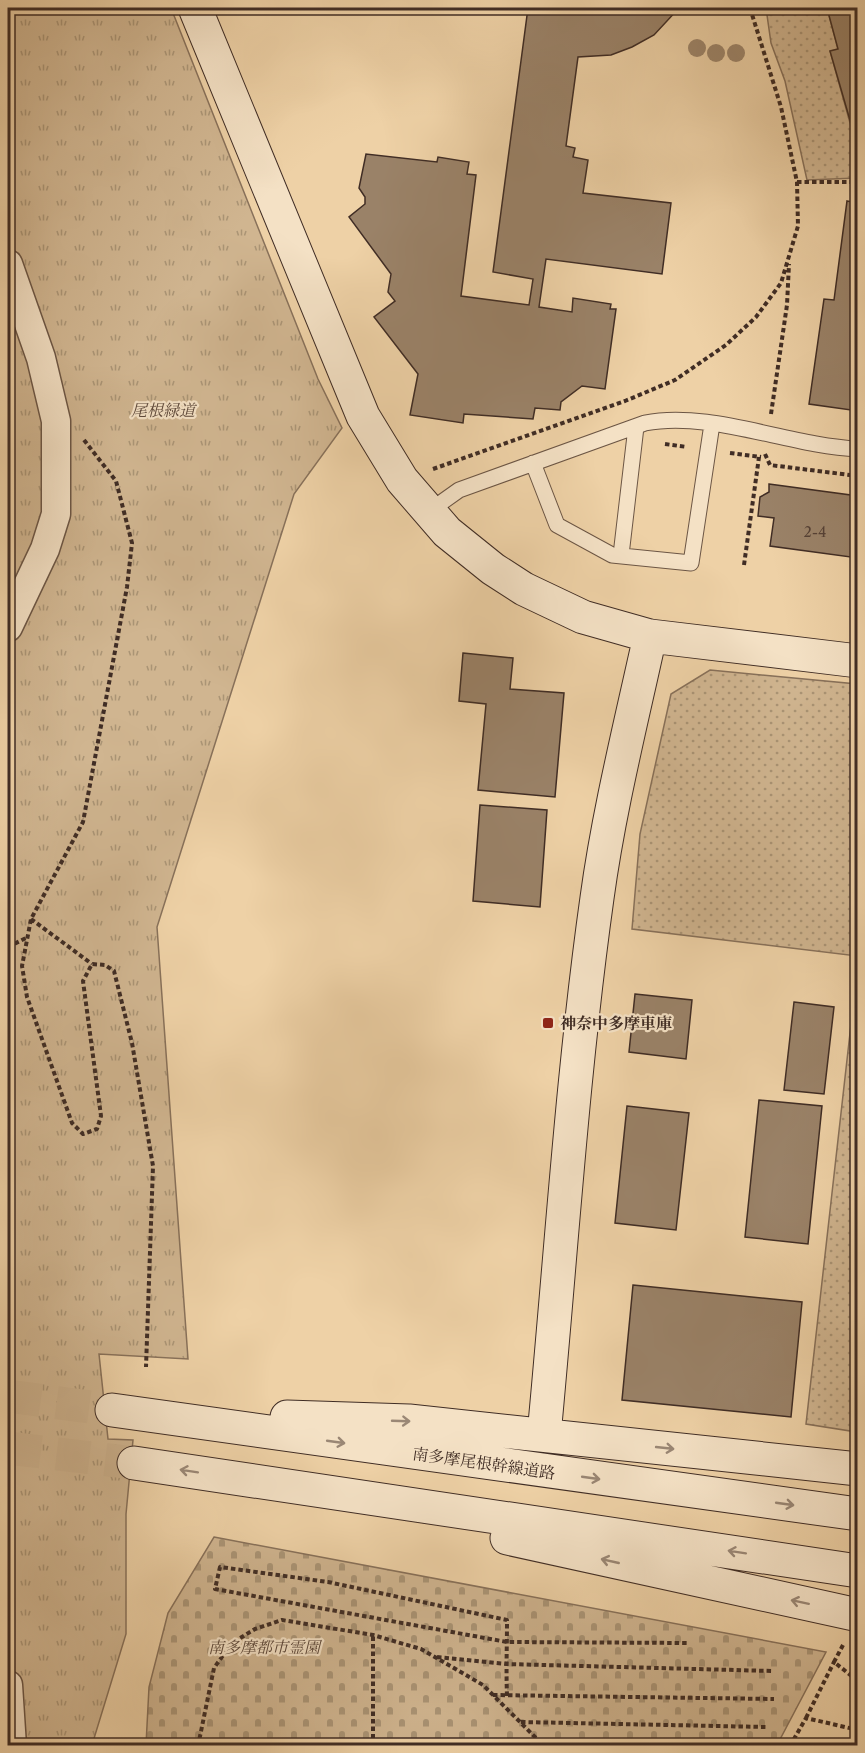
<svg xmlns="http://www.w3.org/2000/svg" width="865" height="1753" font-family="'Libre Caslon Text','Noto Serif JP',serif">
<defs>
<pattern id="grass-dots" width="8" height="8" patternUnits="userSpaceOnUse" patternTransform="scale(1.5)"><rect width="8" height="8" fill="#d0b590"/><path d="M2 2h.1M6 6h.1" fill="none" stroke="#aa9475" stroke-width="1.8" stroke-linecap="round"/></pattern>
<pattern id="cemetery-stones" width="16" height="16" patternUnits="userSpaceOnUse" patternTransform="scale(1.5)"><rect width="16" height="16" fill="#d0b590"/><path d="M2 7V4a2 2 0 0 1 4 0v3zM10 15v-3a2 2 0 0 1 4 0v3z" fill="#aa9475"/></pattern>
<pattern id="park-tufts" width="24" height="20" patternUnits="userSpaceOnUse" patternTransform="scale(1.5)"><rect width="24" height="20" fill="#d0b590"/><path d="M3 7l-1-3M5 7V3M7 7l1-3M15 17l-1-3M17 17v-4M19 17l1-3" fill="none" stroke="#aa9475"/></pattern>
</defs>
<rect width="100%" height="100%" fill="#eed1a6"/>
<filter id="stains"><feTurbulence type="fractalNoise" baseFrequency=".00333" numOctaves="4"/><feColorMatrix values="0 0 0 0 .2 0 0 0 0 .09 0 0 0 0 .02 0 0 0 .5 -.17"/></filter>
<radialGradient id="worn" r=".72"><stop offset=".6" stop-color="#630" stop-opacity="0"/><stop offset="1" stop-color="#630" stop-opacity=".3"/></radialGradient>
<path fill="url(#grass-dots)" stroke="#88715a" stroke-width="1.5" d="M766,8H827L838,49L830,51L857,148V178L807,180L785,81L771,43Z
M710,670L857,684V956L632,929L640,834L671,694Z
M857,971V1432L806,1424Z"/>
<path fill="url(#cemetery-stones)" stroke="#88715a" stroke-width="1.5" d="M214,1537L826,1652L777,1745H146L149,1687L168,1613Z"/>
<path fill="url(#park-tufts)" stroke="#88715a" stroke-width="1.5" d="M8,8H171L318,379L342,428L294,494L157,927L188,1359L99,1354L108,1439L133,1440L126,1514V1634L92,1745L8,1746Z"/>
<path fill="#9a8268" stroke="#402d25" stroke-width="1.5" d="M528,8H679L654,35L632,47L611,55L578,57L566,146L575,148L573,157L588,160L583,193L671,203L662,274L546,259L539,307L572,312L573,298L611,304L610,309H616L605,389L582,386L561,402L560,410L535,408L533,419L464,414L463,423L410,415L418,374L374,317L395,301L388,292L391,274L349,217L365,204V197L359,188L366,154L437,162L438,157L469,162L467,174L476,175L461,296L529,305L533,279L493,272Z
M827,8H858V148L830,51L838,49Z
M847,201L858,203V411L809,404L824,299L834,300Z
M769,484L858,496V558L770,546L774,518L758,516L760,497L769,492Z
M463,653L513,658L510,689L564,693L555,797L478,790L486,704L459,701Z
M480,805L547,810L540,907L473,901Z
M635,994L692,1000L686,1059L629,1052Z
M794,1002L834,1007L824,1094L784,1090Z
M759,1100L822,1106L808,1244L745,1237Z
M627,1106L689,1113L676,1230L615,1223Z
M633,1285L802,1302L791,1417L622,1400Z"/>
<g fill="none" stroke-linecap="round" stroke-linejoin="round">
<path stroke="#cbb08c" stroke-width="33" stroke-dasharray="33 16" stroke-linecap="butt" d="M8,1396L112,1410
M8,1448L134,1463"/>
<g stroke="#6c5645" stroke-width="17">
<path id="lane" d="M533,463L557,525L612,555L691,563L712,424
M428,512L459,490L645,423C710,410 789,446 858,449
M621,555L636,427"/>
</g>
<g stroke="#6c5645" stroke-width="31">
<path id="street" d="M8,264L41,358L56,421V514L45,549L8,627
M8,1685L12,1746"/>
</g>
<g stroke="#402d25" stroke-width="35">
<path id="secondary" d="M195,8L363,416L402,480L447,532L493,569L524,589L583,617L650,636L858,661
M112,1410L858,1514
M287,1417L409,1421L858,1469
M544,1435C561,1256 572,1076 597,898C609,810 631,723 650,636
M134,1463L858,1571
M507,1538L858,1615"/>
</g>
<path stroke="#402d25" stroke-width="4" stroke-dasharray="4.5 3" stroke-linecap="butt" d="M797,182H858
M771,414L787,305L789,264
M84,440L116,481L132,543L127,587L83,822L31,919L22,966L27,997L72,1123L83,1134L97,1129L101,1116L83,981L92,964L105,965L114,971L132,1043L153,1166L146,1367
M665,444L687,447
M730,453L761,457
M765,454L770,465L858,476
M433,469L625,401L675,380L726,345L756,317L781,283L798,226L797,182L781,107L750,8
M744,565L759,457
M31,919L92,964
M8,947L26,938
M843,1645L834,1662L858,1681
M437,1657L506,1664L772,1671
M493,1695L774,1699
M507,1696C506,1670 507,1645 507,1620L328,1582L220,1567L215,1589L507,1642L687,1643
M806,1718L834,1662
M521,1722L766,1727
M198,1746L214,1668L232,1643L255,1629L282,1620L373,1635L421,1649L483,1685L535,1737L540,1746
M373,1746V1635
M790,1746L806,1718L858,1730"/>
<use href="#lane" stroke="#f4e1c5" stroke-width="15"/>
<use href="#street" stroke="#f4e1c5" stroke-width="28"/>
<use href="#secondary" stroke="#f4e1c5" stroke-width="33"/>
</g>
<g fill="#9e866b">
<circle cx="697" cy="48" r="9"/>
<circle cx="716" cy="53" r="9"/>
<circle cx="736" cy="53" r="9"/>
</g>
<defs><path id="oneway-shaft" d="M-6 0H5M1.5-3L5.5 0L1.5 3" fill="none" stroke-width="1.6" stroke-linecap="round" stroke-linejoin="round" transform="scale(1.5)"/></defs>
<g stroke="#9a8775">
<use href="#oneway-shaft" transform="translate(401 1421) rotate(2)"/>
<use href="#oneway-shaft" transform="translate(336 1442) rotate(8)"/>
<use href="#oneway-shaft" transform="translate(665 1448) rotate(6)"/>
<use href="#oneway-shaft" transform="translate(189 1471) rotate(-171)"/>
<use href="#oneway-shaft" transform="translate(591 1478) rotate(8)"/>
<use href="#oneway-shaft" transform="translate(785 1504) rotate(8)"/>
<use href="#oneway-shaft" transform="translate(737 1552) rotate(-171)"/>
<use href="#oneway-shaft" transform="translate(610 1561) rotate(-167)"/>
<use href="#oneway-shaft" transform="translate(800 1602) rotate(-168)"/>
</g>
<rect fill="#8f2418" stroke="#f4e1c5" stroke-width="2" x="542" y="1017" width="12" height="12" rx="3"/>
<g text-anchor="middle" stroke-width="4.5" stroke-linejoin="round" paint-order="stroke">
<g font-size="14" fill="#564236">
<text x="815" y="537">2-4</text>
</g>
<g font-size="16" font-style="italic" fill="#5d483a" stroke="#f4e1c5">
<text x="163" y="416">尾根緑道</text>
<text x="264" y="1653">南多摩都市霊園</text>
</g>
<g font-size="16" font-weight="bold" fill="#402d25" stroke="#f4e1c5" text-anchor="start">
<text x="560" y="1029">神奈中多摩車庫</text>
</g>
<g font-size="16" fill="#402d25" stroke="#f4e1c5">
<text transform="translate(484 1463) rotate(8)" y="6">南多摩尾根幹線道路</text>
</g>
</g>
<rect width="865" height="1753" fill="none" stroke="#eed1a6" stroke-width="30"/>
<rect x="9" y="9" width="847" height="1735" fill="none" stroke="#402d25" stroke-width="3"/>
<rect x="15" y="15" width="835" height="1723" fill="none" stroke="#402d25" stroke-width="1.5"/>
<rect width="100%" height="100%" filter="url(#stains)"/>
<rect width="100%" height="100%" fill="url(#worn)"/>
</svg>
